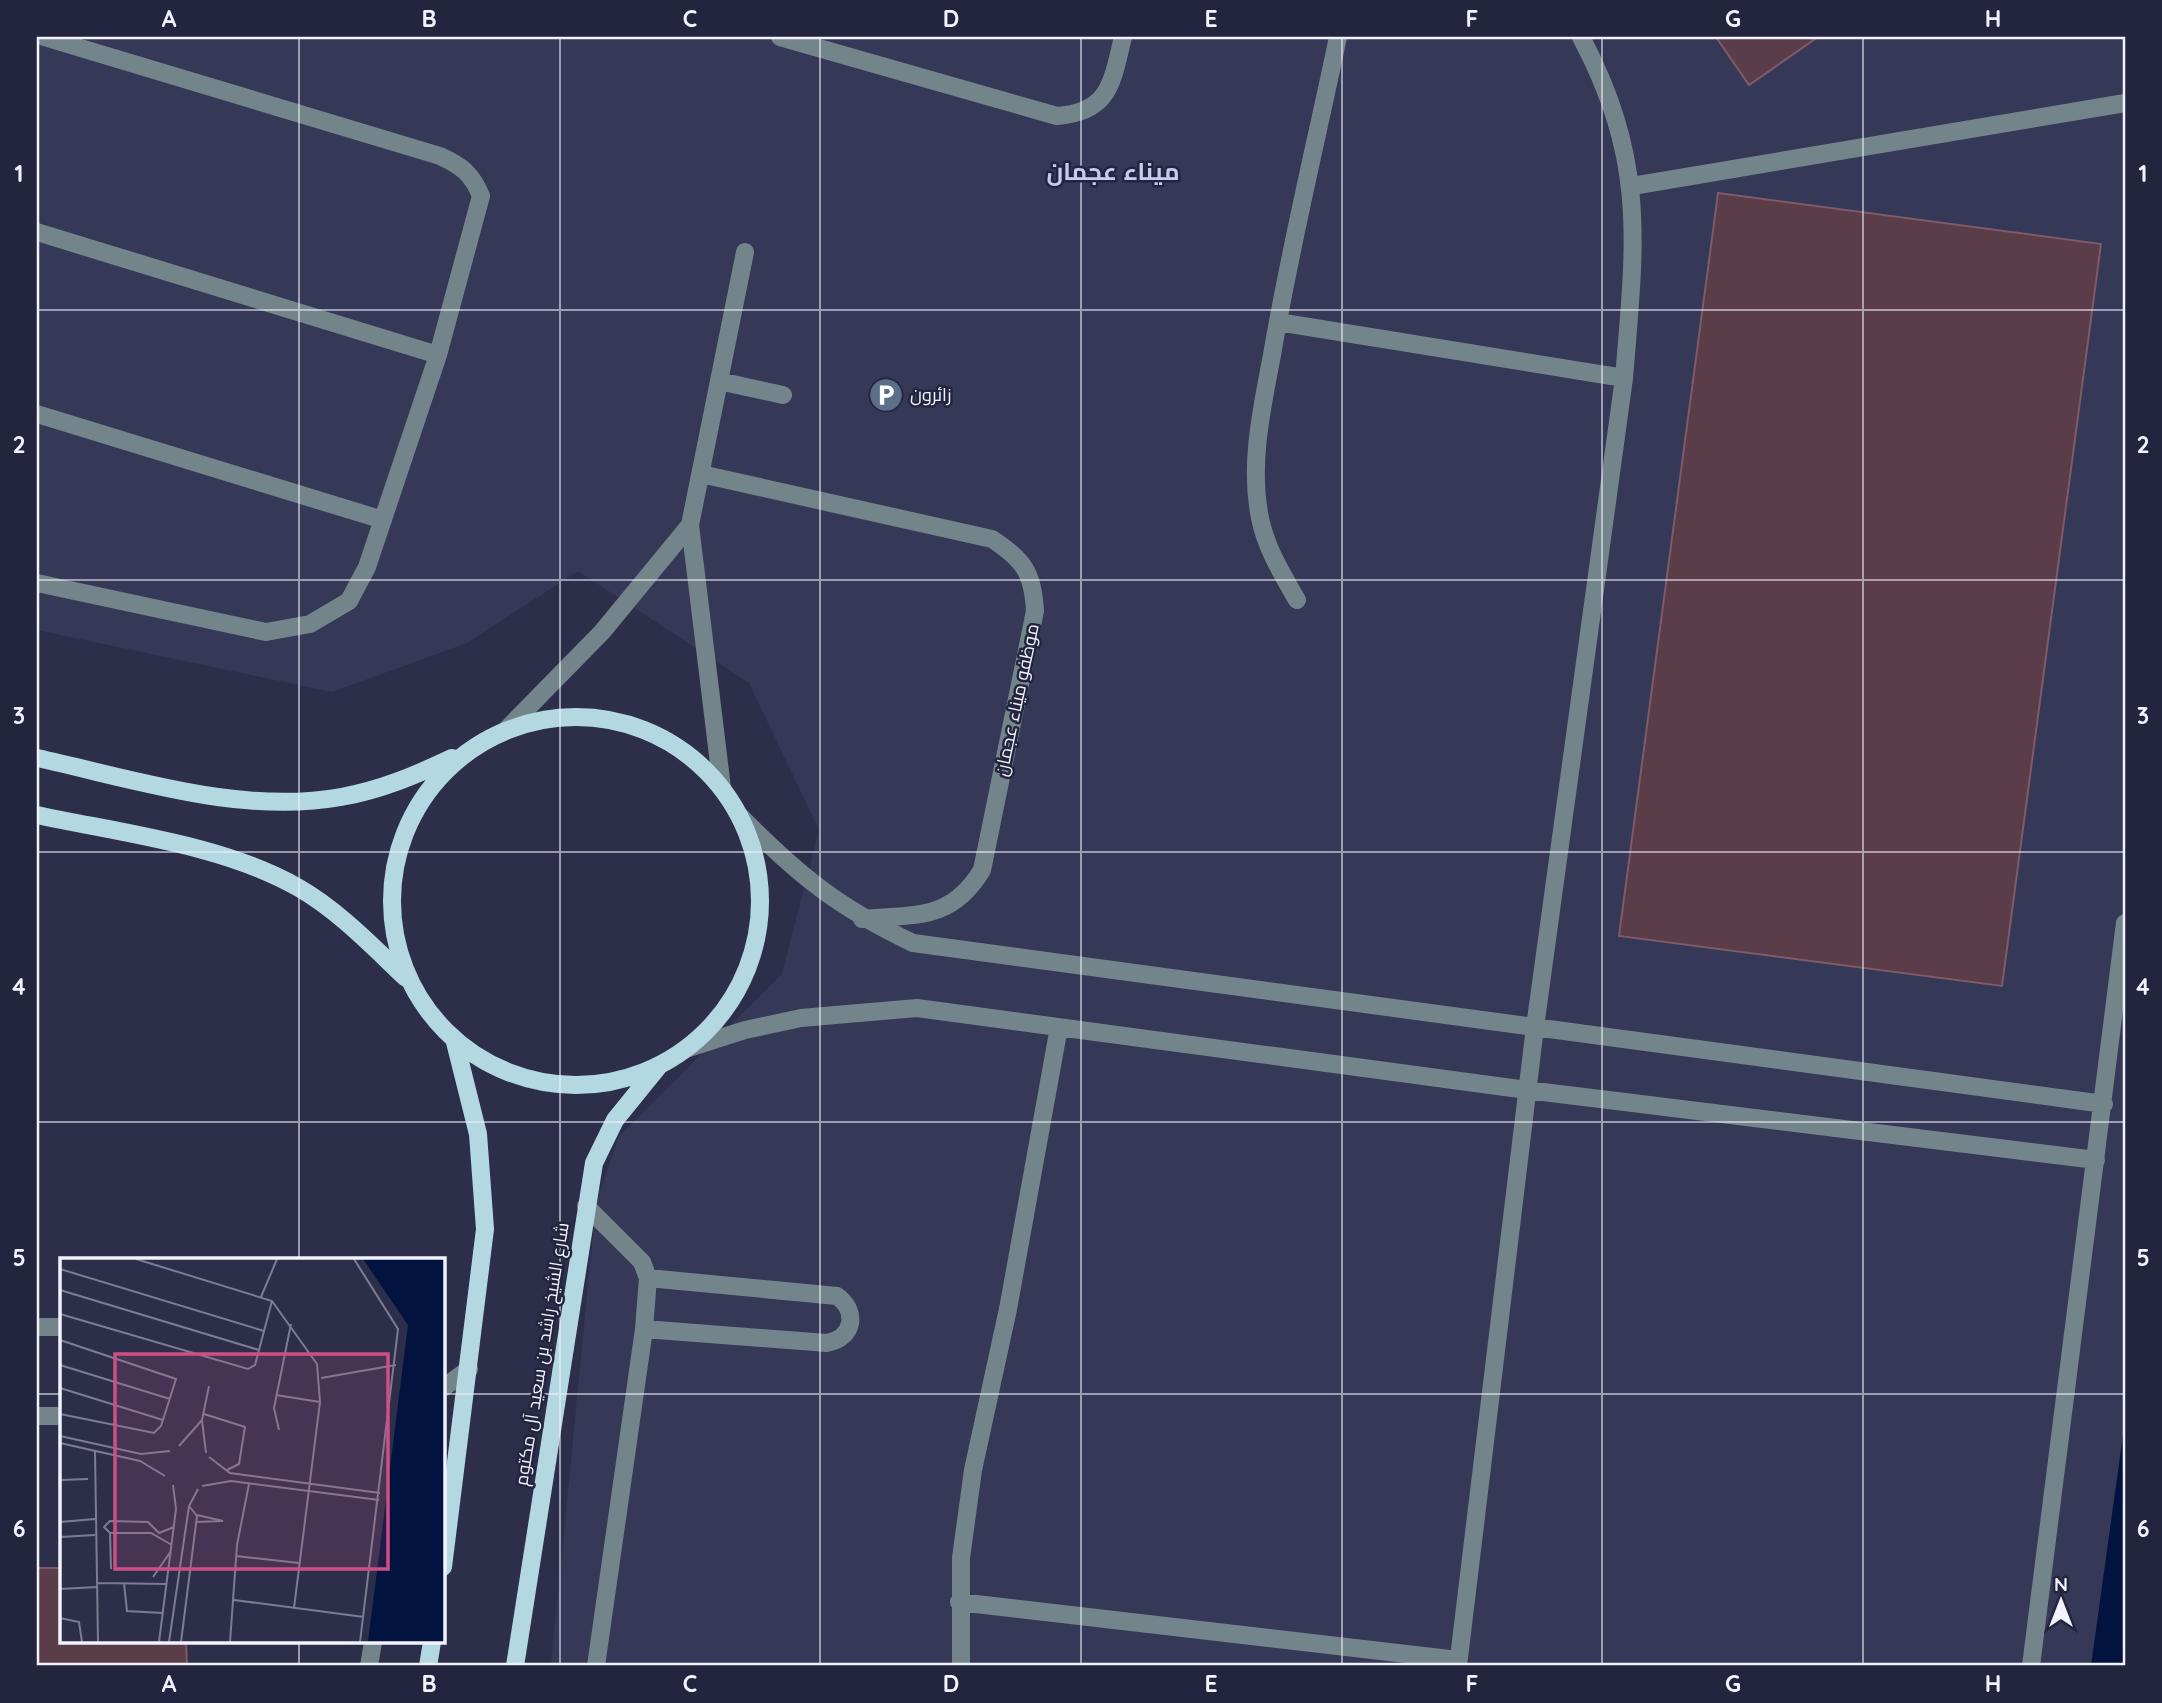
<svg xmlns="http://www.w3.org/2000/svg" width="2162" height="1703" font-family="Quicksand,Cairo,sans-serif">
<rect width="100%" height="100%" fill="#2d2f4a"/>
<path fill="#363858" d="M37,37H2125V1421L2091,1666H551L596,1203L619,1136L782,974L819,830L749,683L578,571L467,643L332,692L37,630Z"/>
<path fill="#021340" d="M2125,1421V1666H2091Z"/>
<path fill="#5b3c49" stroke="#7d5b69" stroke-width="2" d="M1716,37H1818L1749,85Z
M1718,193L2101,244L2002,986L1619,936Z
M37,1568H61V1642H186L187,1666H37Z"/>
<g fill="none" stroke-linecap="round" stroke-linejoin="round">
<path stroke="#73858a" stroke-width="18" d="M780,37L1057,116C1111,112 1112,81 1123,37
M1632,186L2125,103
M37,232L438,355
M1278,322L1624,378
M719,381L783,395
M37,414L383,520
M701,474L992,539C1024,560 1033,573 1035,611L982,870C951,921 916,914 862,919
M37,583L266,632L310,624L349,601L367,567L438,355L481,196C472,174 462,166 440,156L44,37
M1297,600C1282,574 1266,548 1260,518C1249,464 1262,408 1272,355C1290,248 1316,143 1338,37
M505,731L602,632L690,525
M722,788L690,525L745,252
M741,817C798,875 839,908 913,943L2104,1104
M689,1048L745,1030L801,1018L917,1008L1527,1090L2096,1160
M586,1206L642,1262L648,1278L644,1329L596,1666
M37,1327H61
M644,1329L827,1343C854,1338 858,1311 837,1296L648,1278
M443,1388L469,1369
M37,1416H61
M959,1602L1458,1660
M369,1666L373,1642
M961,1666V1558L973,1470L1008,1309L1059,1027
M1458,1666L1535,1027L1624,378C1635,243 1647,162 1581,37
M2031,1666L2125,923"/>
<path stroke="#b3d8e2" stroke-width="18" d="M392 901a184 184 0 1 1 368 0a184 184 0 1 1-368 0Z
M37,758C134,779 241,815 341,797C381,790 416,775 452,758
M37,815C120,833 225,845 299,888C339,911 373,947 406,978
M443,1567L485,1229L478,1134L455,1042
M428,1666L432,1642
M515,1666L594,1163L615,1120L658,1067"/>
</g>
<path fill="none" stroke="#f2f3fe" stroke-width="2" stroke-opacity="0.55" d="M299,37V1260M560,37V1666M820,37V1666M1081,37V1666M1342,37V1666M1602,37V1666M1863,37V1666M37,310H2125M37,580H2125M37,852H2125M37,1122H2125M37,1394H61M443,1394H2125M299,1642V1666"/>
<defs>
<g id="parking-disc" transform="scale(1.75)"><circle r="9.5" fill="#5c6f8a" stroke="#23253f"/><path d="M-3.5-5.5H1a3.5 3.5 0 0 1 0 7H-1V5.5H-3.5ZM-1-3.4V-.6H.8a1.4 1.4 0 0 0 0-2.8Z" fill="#fff"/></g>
</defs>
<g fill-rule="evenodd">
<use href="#parking-disc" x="886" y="395"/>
</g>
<g text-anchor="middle" stroke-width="5" stroke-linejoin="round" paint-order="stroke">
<g font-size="18" fill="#f2f3fe" stroke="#23253f" text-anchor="start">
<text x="910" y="401">زائرون</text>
</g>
<g font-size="18" fill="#f2f3fe" stroke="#23253f">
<text transform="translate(1017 700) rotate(-78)" y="6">موظفو ميناء عجمان</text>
<text transform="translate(542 1354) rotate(-81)" y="6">شارع الشيخ راشد بن سعيد آل مكتوم</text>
</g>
<g font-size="24" font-weight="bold" fill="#c7cbee" stroke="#23253f">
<text x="1113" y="180">ميناء عجمان</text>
</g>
</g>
<g transform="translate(60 1258)">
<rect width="385" height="385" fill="#2d2f4a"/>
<path d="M303,1H385V384H308L348,67Z" fill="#021340"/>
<path fill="none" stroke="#7c7d92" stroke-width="2" d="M76,1L212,43L257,106L260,144L234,350M294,1L338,71L300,384M0,11L204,73M0,32L199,92M201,39L217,1M0,56L188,111L195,107L212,43M0,82L116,121L101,168L94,175L0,156M0,107L110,141M261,120L336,107M0,130L103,162M216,137L260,144M144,156L185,169L179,206L167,212M219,172L214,150L231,66M0,178L81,196L110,193M0,185L80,203L105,218M119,188L142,162M35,193L38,384M146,195L142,162L149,128M149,199L170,215L320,235M0,222L28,221M142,228L171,223L319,242M0,264L35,261M136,264L163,263L137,257M50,275L51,311M0,279L35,277M112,287L91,275H50L44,269L50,263L88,264L99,275L114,269M176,298L239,305M93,319L111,293M37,325L106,326M64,325L67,353L102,355M0,331L37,329M174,342L304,359M0,360L19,364L22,384M99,384L116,251L113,227M109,384L129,248L138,231M121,384L137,258L129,248M170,384L177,287L189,226"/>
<path fill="#ce4f84" fill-opacity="0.15" stroke="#ce4f84" stroke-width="3.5" d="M55,96H328V311H55Z"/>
<rect width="385" height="385" fill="none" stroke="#f2f3fe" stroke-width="3.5"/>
</g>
<rect width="2162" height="1703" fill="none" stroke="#23253f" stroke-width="77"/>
<g transform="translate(2061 1601)" stroke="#23253f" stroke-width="5" paint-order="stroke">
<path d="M0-5L12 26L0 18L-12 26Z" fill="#f2f3fe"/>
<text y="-10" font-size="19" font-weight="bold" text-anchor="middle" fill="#f2f3fe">N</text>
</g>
<rect x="38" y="38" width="2086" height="1626" fill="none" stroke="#f2f3fe" stroke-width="2.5"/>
<g font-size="23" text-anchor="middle" font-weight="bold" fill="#f2f3fe">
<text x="169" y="27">A</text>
<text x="429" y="27">B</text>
<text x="690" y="27">C</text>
<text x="951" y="27">D</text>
<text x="1211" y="27">E</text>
<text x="1472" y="27">F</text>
<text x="1733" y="27">G</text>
<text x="1993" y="27">H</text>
<text x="19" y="182">1</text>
<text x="2143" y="182">1</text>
<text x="19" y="453">2</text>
<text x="2143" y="453">2</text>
<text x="19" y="724">3</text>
<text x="2143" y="724">3</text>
<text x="19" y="995">4</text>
<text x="2143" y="995">4</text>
<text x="19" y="1266">5</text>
<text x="2143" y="1266">5</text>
<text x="19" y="1537">6</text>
<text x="2143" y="1537">6</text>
<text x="169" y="1692">A</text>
<text x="429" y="1692">B</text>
<text x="690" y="1692">C</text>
<text x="951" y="1692">D</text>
<text x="1211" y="1692">E</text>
<text x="1472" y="1692">F</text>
<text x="1733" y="1692">G</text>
<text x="1993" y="1692">H</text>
</g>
</svg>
